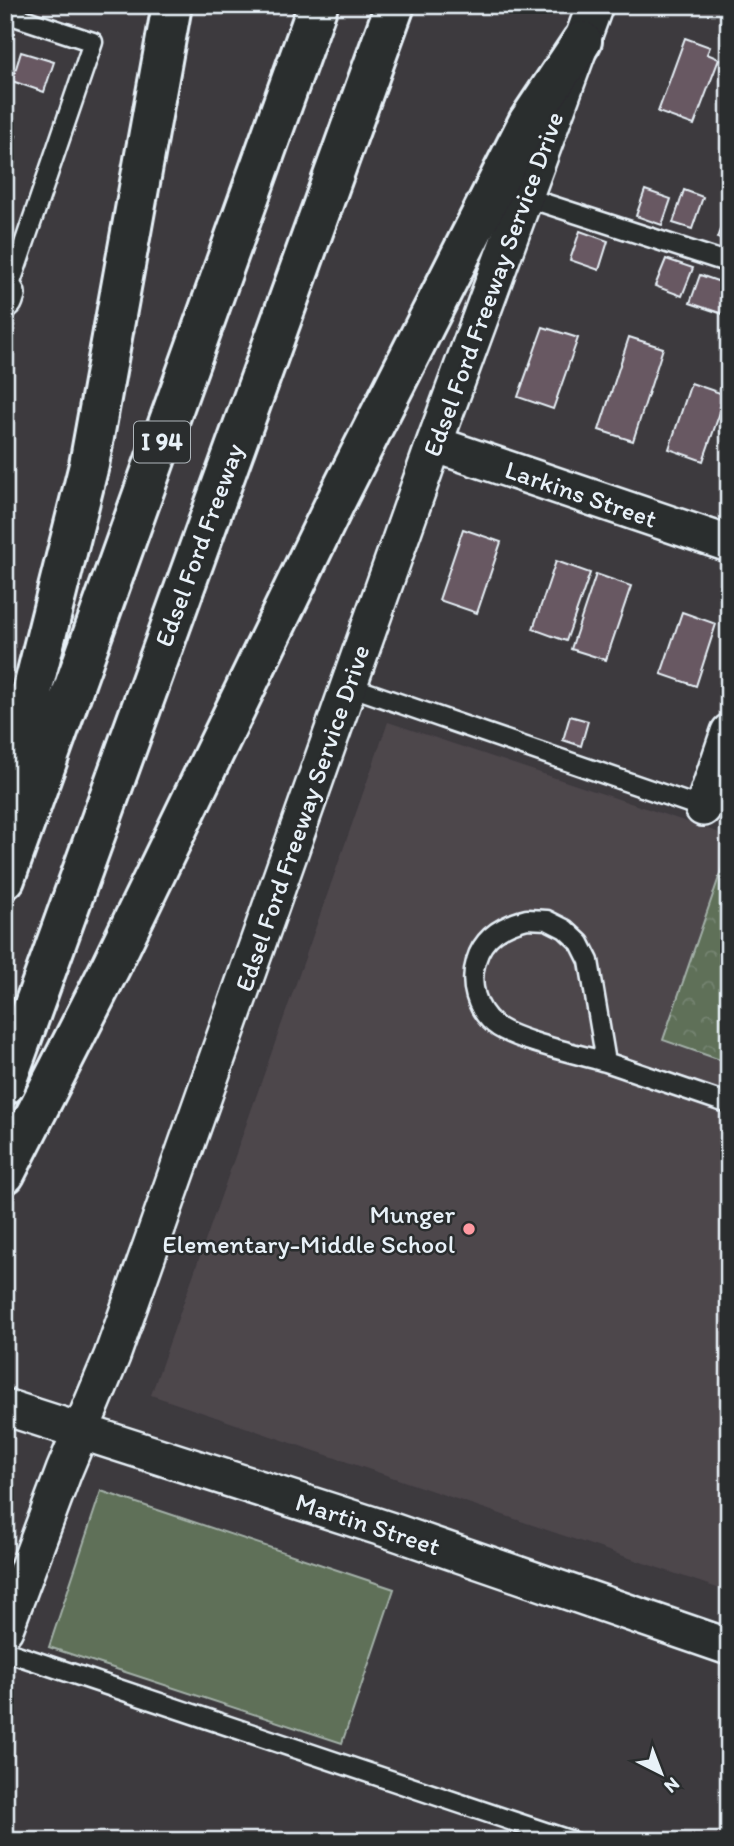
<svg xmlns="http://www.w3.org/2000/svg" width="734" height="1846" font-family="Itim,sans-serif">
<defs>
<pattern id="forest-crowns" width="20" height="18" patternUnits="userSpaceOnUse" patternTransform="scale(1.75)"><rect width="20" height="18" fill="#5e6f58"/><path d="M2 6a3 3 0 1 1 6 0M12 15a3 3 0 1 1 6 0" fill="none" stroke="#758471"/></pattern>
</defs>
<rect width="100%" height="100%" fill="#3d3a3e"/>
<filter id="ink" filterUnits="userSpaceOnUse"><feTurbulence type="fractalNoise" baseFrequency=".0143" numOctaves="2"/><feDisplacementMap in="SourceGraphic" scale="14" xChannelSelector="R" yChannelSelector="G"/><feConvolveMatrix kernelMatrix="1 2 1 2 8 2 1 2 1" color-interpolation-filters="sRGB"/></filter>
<g filter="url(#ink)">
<path fill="#4d464c" d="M388,722L729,836V848L664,1040L729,1063V1592L151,1395Z"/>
<path fill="#5e6f58" stroke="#a3b0a8" stroke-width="2" d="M101,1491L394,1589L342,1743L49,1647Z"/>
<path fill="url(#forest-crowns)" stroke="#a3b0a8" stroke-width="2" d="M729,848V1063L663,1040Z"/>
<path fill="#685862" stroke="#e8f1f8" stroke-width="2" d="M685,38L710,47L707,54L719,59L694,125L658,112Z
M21,52L54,62L44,92L12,81Z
M5,133L16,136L8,159L15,161L5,189Z
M645,190L671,199L662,225L636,216Z
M684,190L703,197L692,229L673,223Z
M729,206V242L717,238Z
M580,231L608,241L599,270L570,260Z
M666,259L693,268L682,296L655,286Z
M700,275L729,285V316L690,303Z
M543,327L578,338L553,409L518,397Z
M629,337L663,348L633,441L599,430Z
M691,383L726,395L703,461L669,449Z
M463,529L501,542L477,613L439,600Z
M556,561L590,573L566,641L533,629Z
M596,574L631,586L606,660L571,649Z
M682,612L716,624L696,686L661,674Z
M570,716L588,721L581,746L563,740Z"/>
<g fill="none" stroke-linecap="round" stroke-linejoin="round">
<g stroke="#e8f1f8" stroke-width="23">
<path id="lane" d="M5,13L93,42L7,294
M525,197L729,263
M349,686L703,808
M527,919L547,920L565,929L580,943L589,961L606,1062C581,1055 512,1040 494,1024C476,1009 469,984 476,961C483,936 503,925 527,919Z
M606,1062L729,1104
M5,1651L572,1841"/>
</g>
<g stroke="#e8f1f8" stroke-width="40">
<path id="street" d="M5,293L7,294L5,300
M434,444L729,544
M703,808L729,732
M5,1407L389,1530L729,1647
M5,1629L64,1471L112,1356L434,444L595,5"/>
</g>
<g stroke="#e8f1f8" stroke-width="44">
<path id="highway" d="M5,790L24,724L89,465L172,5
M5,879L318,5
M5,1085L395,5
M5,1174L111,966L335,503L528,122L582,41"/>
</g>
<use href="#lane" stroke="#2a2d2e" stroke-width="18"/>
<use href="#street" stroke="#2a2d2e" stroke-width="35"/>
<use href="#highway" stroke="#2a2d2e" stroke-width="38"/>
</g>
</g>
<circle fill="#ff9aa2" stroke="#2a2d2e" stroke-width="2.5" cx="469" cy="1229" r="7"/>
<g text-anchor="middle" stroke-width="5" stroke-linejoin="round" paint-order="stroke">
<rect fill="#2a2d2e" stroke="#afb6bb" stroke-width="2" x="134" y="421.5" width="56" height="41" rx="5"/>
<g font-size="24" font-weight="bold" fill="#e8f1f8">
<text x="162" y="450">I 94</text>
</g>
<g font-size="26" fill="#e8f1f8" stroke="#2a2d2e">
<text transform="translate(493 284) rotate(-70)" y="9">Edsel Ford Freeway Service Drive</text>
<text transform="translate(581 494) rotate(19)" y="9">Larkins Street</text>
<text transform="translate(199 545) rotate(-70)" y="9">Edsel Ford Freeway</text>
<text transform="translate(302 818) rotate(-71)" y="9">Edsel Ford Freeway Service Drive</text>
<text transform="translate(368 1524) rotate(18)" y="9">Martin Street</text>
</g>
<g font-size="26" fill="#e8f1f8" stroke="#2a2d2e" text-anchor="end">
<text x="455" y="1223">Munger<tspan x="455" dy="30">Elementary-Middle School</tspan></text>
</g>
</g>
<rect width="734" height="1846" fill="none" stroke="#2a2d2e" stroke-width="28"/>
<rect x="14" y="14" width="706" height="1818" fill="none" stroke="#e8f1f8" stroke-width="2.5" filter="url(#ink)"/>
<g transform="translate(661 1773) rotate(138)" stroke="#2a2d2e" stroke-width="5" paint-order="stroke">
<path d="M0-5L12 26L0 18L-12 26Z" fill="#e8f1f8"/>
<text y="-10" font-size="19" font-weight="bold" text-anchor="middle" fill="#e8f1f8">N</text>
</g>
</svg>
